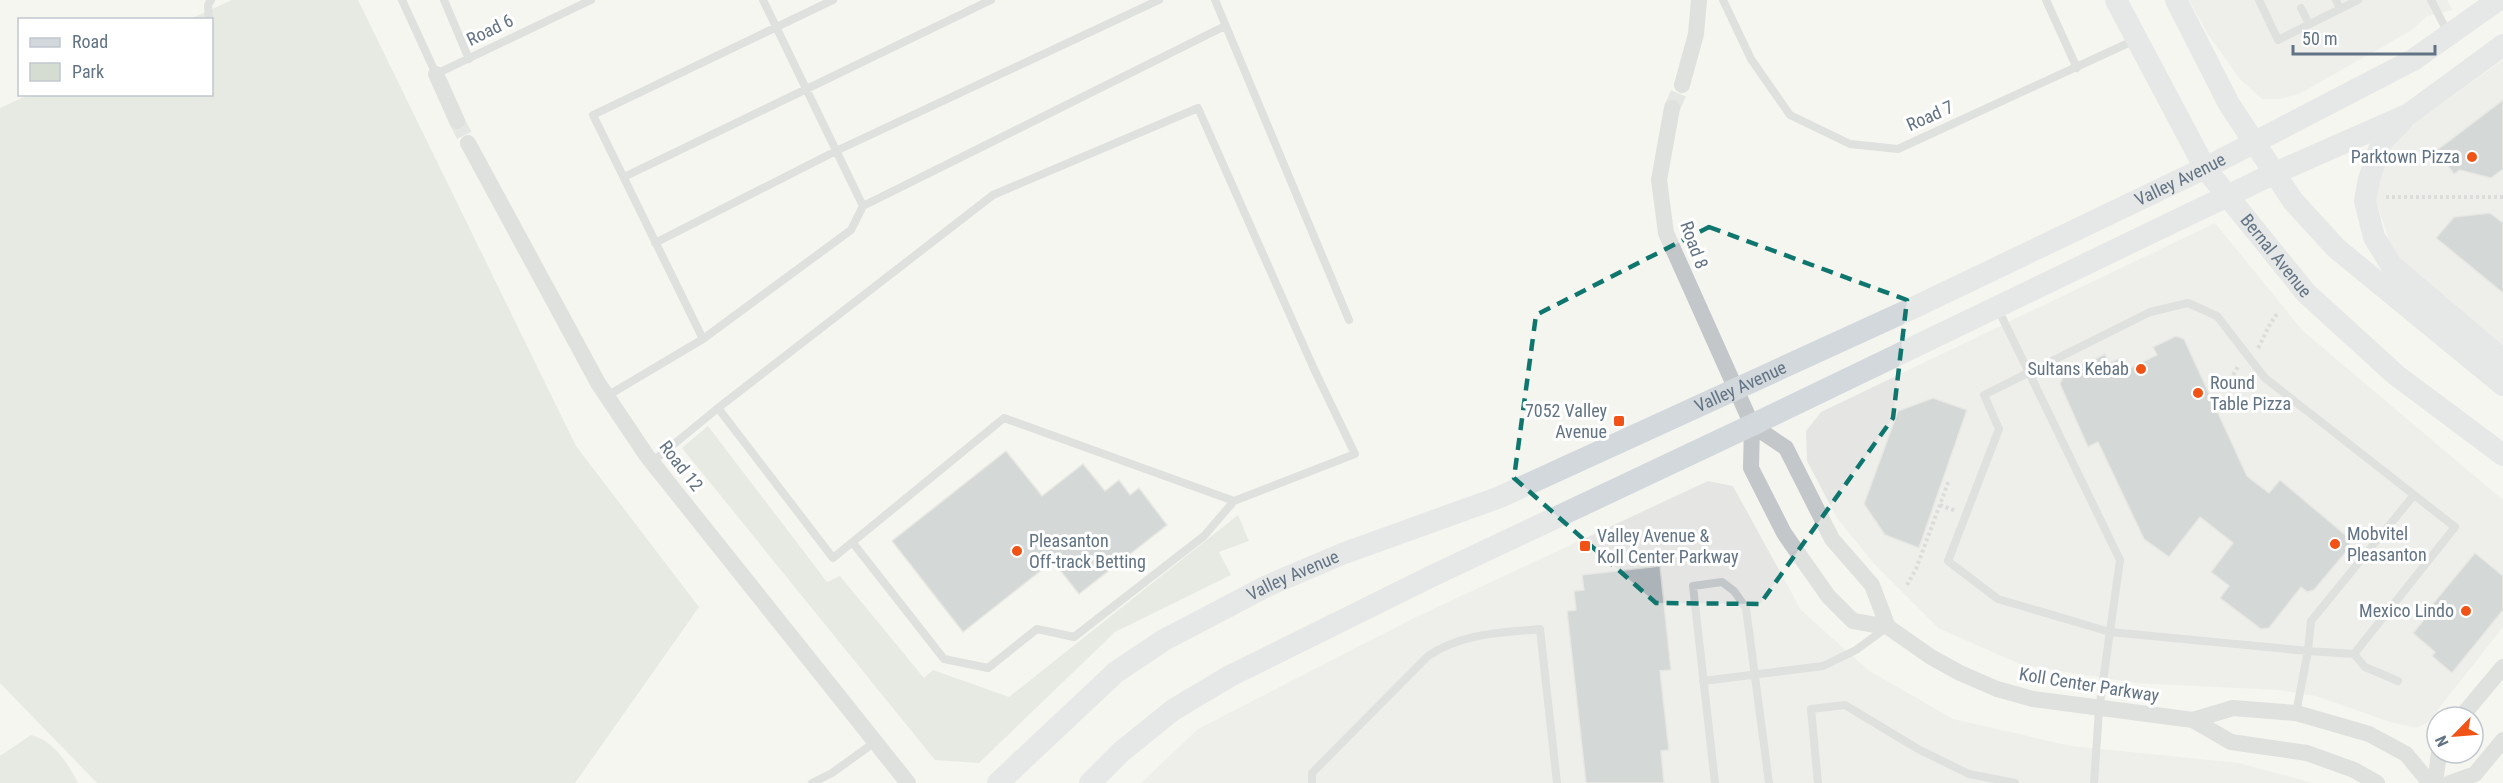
<svg xmlns="http://www.w3.org/2000/svg" width="2503" height="783" font-family="'Roboto Condensed',sans-serif">
<rect width="100%" height="100%" fill="#f5f5f0"/>
<path fill="#e5e6e4" d="M2189,0H2447L2453,10L2427,16L2412,30L2299,94L2279,99H2262L2240,79L2209,36Z
M2503,60V349L2397,265L2376,200L2382,156L2401,133Z
M2215,223L2303,331L2503,500V627L2428,722L2416,728L2390,722L2316,696L2279,690L2135,683L2022,665L1938,628L1874,564L1837,518L1807,461L1806,431L1821,412Z
M1708,481L1733,486L1801,610L1868,670L1953,719L2071,746L2239,763L2313,783H1141L1198,729L1414,618Z"/>
<path fill="#d5dcd1" d="M232,0H358L576,446L699,607L575,783H97L0,683V108L28,95L212,94V20L190,19Z
M708,426L827,582L840,576L924,678L933,670L1009,697L1238,515L1249,541L1219,552L1231,575L1115,632L979,763L935,760L682,448Z
M31,735C53,740 68,763 78,783H0V756Z"/>
<path fill="#acb3b9" stroke="#d6d6d3" stroke-width="1.5" d="M2503,100V169L2491,178L2460,170L2454,174L2436,151Z
M2490,213L2503,223V293L2436,238L2454,217Z
M2176,336L2184,339L2247,476L2269,493L2280,480L2349,538L2350,547L2314,590L2307,592L2301,587L2269,628L2261,629L2220,598L2229,586L2211,572L2233,543L2200,517L2169,557L2144,539L2098,442L2088,447L2060,384L2064,374L2105,354L2109,363L2120,358L2126,370L2157,355L2153,347Z
M1933,398L1967,410L1919,548L1885,535L1864,504L1898,411Z
M1006,451L1042,496L1083,464L1105,491L1119,480L1130,495L1139,488L1167,525L1079,594L1053,561L963,632L892,541Z
M2475,553L2503,576V610L2452,673L2432,656L2435,652L2413,633L2429,614L2426,612Z
M1660,566L1671,670L1660,671L1669,750L1661,751L1664,783H1586L1567,611L1576,610L1574,591L1584,590L1582,575Z"/>
<g fill="none" stroke-linecap="round" stroke-linejoin="round">
<path stroke="#d0d4d5" stroke-width="16" stroke-dasharray="16 8" stroke-linecap="butt" d="M1672,108L1682,85
M457,121L468,143"/>
<path stroke="#bdbfc1" stroke-width="4" stroke-dasharray="3 3" stroke-linecap="butt" d="M2386,197H2503
M2258,348C2266,334 2268,324 2279,312
M2230,380L2239,365
M1940,505L1956,511
M1907,585L1916,569L1949,480"/>
<path stroke="#c3c7ca" stroke-width="8" d="M402,0L436,74L591,0
M444,0L469,59
M763,0L863,206
M1215,0L1349,320
M1723,0L1751,59L1790,115L1850,144L1898,149L2135,40
M2046,0L2077,68
M2259,0L2278,40L2358,0
M2336,0L2340,9
M2431,0L2449,35
M2301,8L2309,24
M209,20L208,5L211,0
M624,177L991,0
M655,243L836,151L1159,0
M1998,309L2120,560L2099,710L2094,783
M703,339L593,115L833,0
M607,396L703,339L851,230L863,206L1225,26
M652,462L718,408L993,195L1198,108L1314,369L1355,454L1234,501L1004,418L833,558L718,408
M853,543L944,659L988,668L1037,629L1074,637L1204,536L1234,501
M2354,654L2365,667L2398,681
M1703,681L1823,666L1856,650L1886,628
M2296,713L2308,651L2354,654L2455,527L2265,378L2217,316L2188,303L2150,312L1984,395L1999,429L1948,561L1998,599L2110,632L2308,651L2311,621L2414,495
M812,783L832,773L875,742
M1312,783V773L1428,656C1461,633 1501,633 1540,629L1557,783
M1715,783L1693,586L1722,582L1734,591L1746,608L1769,783
M1818,783L1811,709L1845,705L1918,749L1969,774L2015,783"/>
<path stroke="#c3c7ca" stroke-width="16" d="M436,74L457,121
M1682,85L1696,34L1699,0
M1672,108L1659,180L1666,233L1752,425L1751,468L1784,533L1828,596L1853,621L1888,627L1931,657L1960,673L1997,689L2033,699L2193,720L2233,708L2296,713L2338,725L2369,734L2406,754L2430,783
M468,143L598,383L647,456L908,783
M1752,425L1786,448L1832,539L1872,585L1888,627
M2461,717L2503,667
M2193,720L2231,742L2307,753L2354,770L2377,783
M2435,783L2439,753
M2450,783L2475,774L2503,740"/>
<g stroke="#d2d8dc" stroke-width="22">
<path id="s1" d="M2116,0L2205,168L2306,293L2396,375L2503,455"/>
<path d="M2176,0L2229,104L2293,201L2336,248L2503,385"/>
<path d="M2402,121L2382,141L2369,179L2365,201L2374,237L2391,265L2503,360"/>
<path id="s2" d="M998,783L1116,672L1164,640L1267,586L1342,554L1500,497L1915,307L2205,168L2413,60L2498,0"/>
<path d="M1090,783L1121,752L1173,710L1230,676L1430,577L1752,425L2275,173L2409,114L2503,45"/>
</g>
</g>
<path d="M0 0H2503V783H0ZM1709,227L1907,300L1893,418L1760,604L1656,603L1514,478L1536,315Z" fill="#f5f5f0" fill-opacity=".55" fill-rule="evenodd"/>
<path fill="none" stroke="#0f766e" stroke-width="4.5" stroke-dasharray="12 8" stroke-linejoin="round" d="M1709,227L1907,300L1893,418L1760,604L1656,603L1514,478L1536,315Z"/>
<g fill="#f05315" stroke="#fff" stroke-width="2">
<circle cx="2472" cy="157" r="6"/>
<circle cx="2141" cy="369" r="6"/>
<circle cx="2198" cy="393" r="6"/>
<rect x="1613" y="415" width="12" height="12" rx="3"/>
<circle cx="2335" cy="544" r="6"/>
<rect x="1579" y="540" width="12" height="12" rx="3"/>
<circle cx="1017" cy="551" r="6"/>
<circle cx="2466" cy="611" r="6"/>
</g>
<g text-anchor="middle" stroke-width="6" stroke-linejoin="round" paint-order="stroke">
<g font-size="18" fill="#617384" stroke="#fff">
<text transform="translate(490 30) rotate(-26)" y="6">Road 6</text>
<text transform="translate(1930 116) rotate(-24)" y="6">Road 7</text>
<text dy="6" stroke="none"><textPath href="#s2" startOffset="1336">Valley Avenue</textPath></text>
<text transform="translate(1694 245) rotate(70)" y="6">Road 8</text>
<text dy="6" stroke="none"><textPath href="#s1" startOffset="303">Bernal Avenue</textPath></text>
<text dy="6" stroke="none"><textPath href="#s2" startOffset="850">Valley Avenue</textPath></text>
<text transform="translate(681 466) rotate(52)" y="6">Road 12</text>
<text dy="6" stroke="none"><textPath href="#s2" startOffset="364">Valley Avenue</textPath></text>
<text transform="translate(2089 685) rotate(9)" y="6">Koll Center Parkway</text>
</g>
<g font-size="18" fill="#617384" stroke="#fff" text-anchor="end">
<text x="2460" y="163">Parktown Pizza</text>
<text x="2129" y="375">Sultans Kebab</text>
<text x="2210" y="389" text-anchor="start">Round<tspan x="2210" dy="21">Table Pizza</tspan></text>
<text x="1607" y="417">7052 Valley<tspan x="1607" dy="21">Avenue</tspan></text>
<text x="2347" y="540" text-anchor="start">Mobvitel<tspan x="2347" dy="21">Pleasanton</tspan></text>
<text x="1597" y="542" text-anchor="start">Valley Avenue &amp;<tspan x="1597" dy="21">Koll Center Parkway</tspan></text>
<text x="1029" y="547" text-anchor="start">Pleasanton<tspan x="1029" dy="21">Off-track Betting</tspan></text>
<text x="2454" y="617">Mexico Lindo</text>
</g>
</g>
<rect x="18" y="18" width="195" height="78" fill="#ffffff" stroke="#c0c7ce" stroke-width="1.5"/>
<rect x="30" y="38" width="30" height="9" fill="#d2d8dc" stroke="#c0c7ce" stroke-width="1.5"/>
<text x="72" y="48" font-size="18" fill="#617384">Road</text>
<rect x="30" y="63" width="30" height="18" fill="#d5dcd1" stroke="#c0c7ce" stroke-width="1.5"/>
<text x="72" y="78" font-size="18" fill="#617384">Park</text>
<g transform="translate(2455 735) rotate(245)"><circle r="28" fill="#ffffff" stroke="#c0c7ce" stroke-width="1.5"/>
<path d="M0-4.5L10 22L0 15L-10 22Z" fill="#f05315"/>
<text y="-9" font-size="16" font-weight="bold" text-anchor="middle" fill="#617384">N</text>
</g>
<path d="M2293 45v9h142v-9" fill="none" stroke="#617384" stroke-width="3"/>
<text x="2302" y="45" font-size="18" fill="#617384" stroke="#ffffff" stroke-width="4.5" paint-order="stroke">50 m</text>
</svg>
